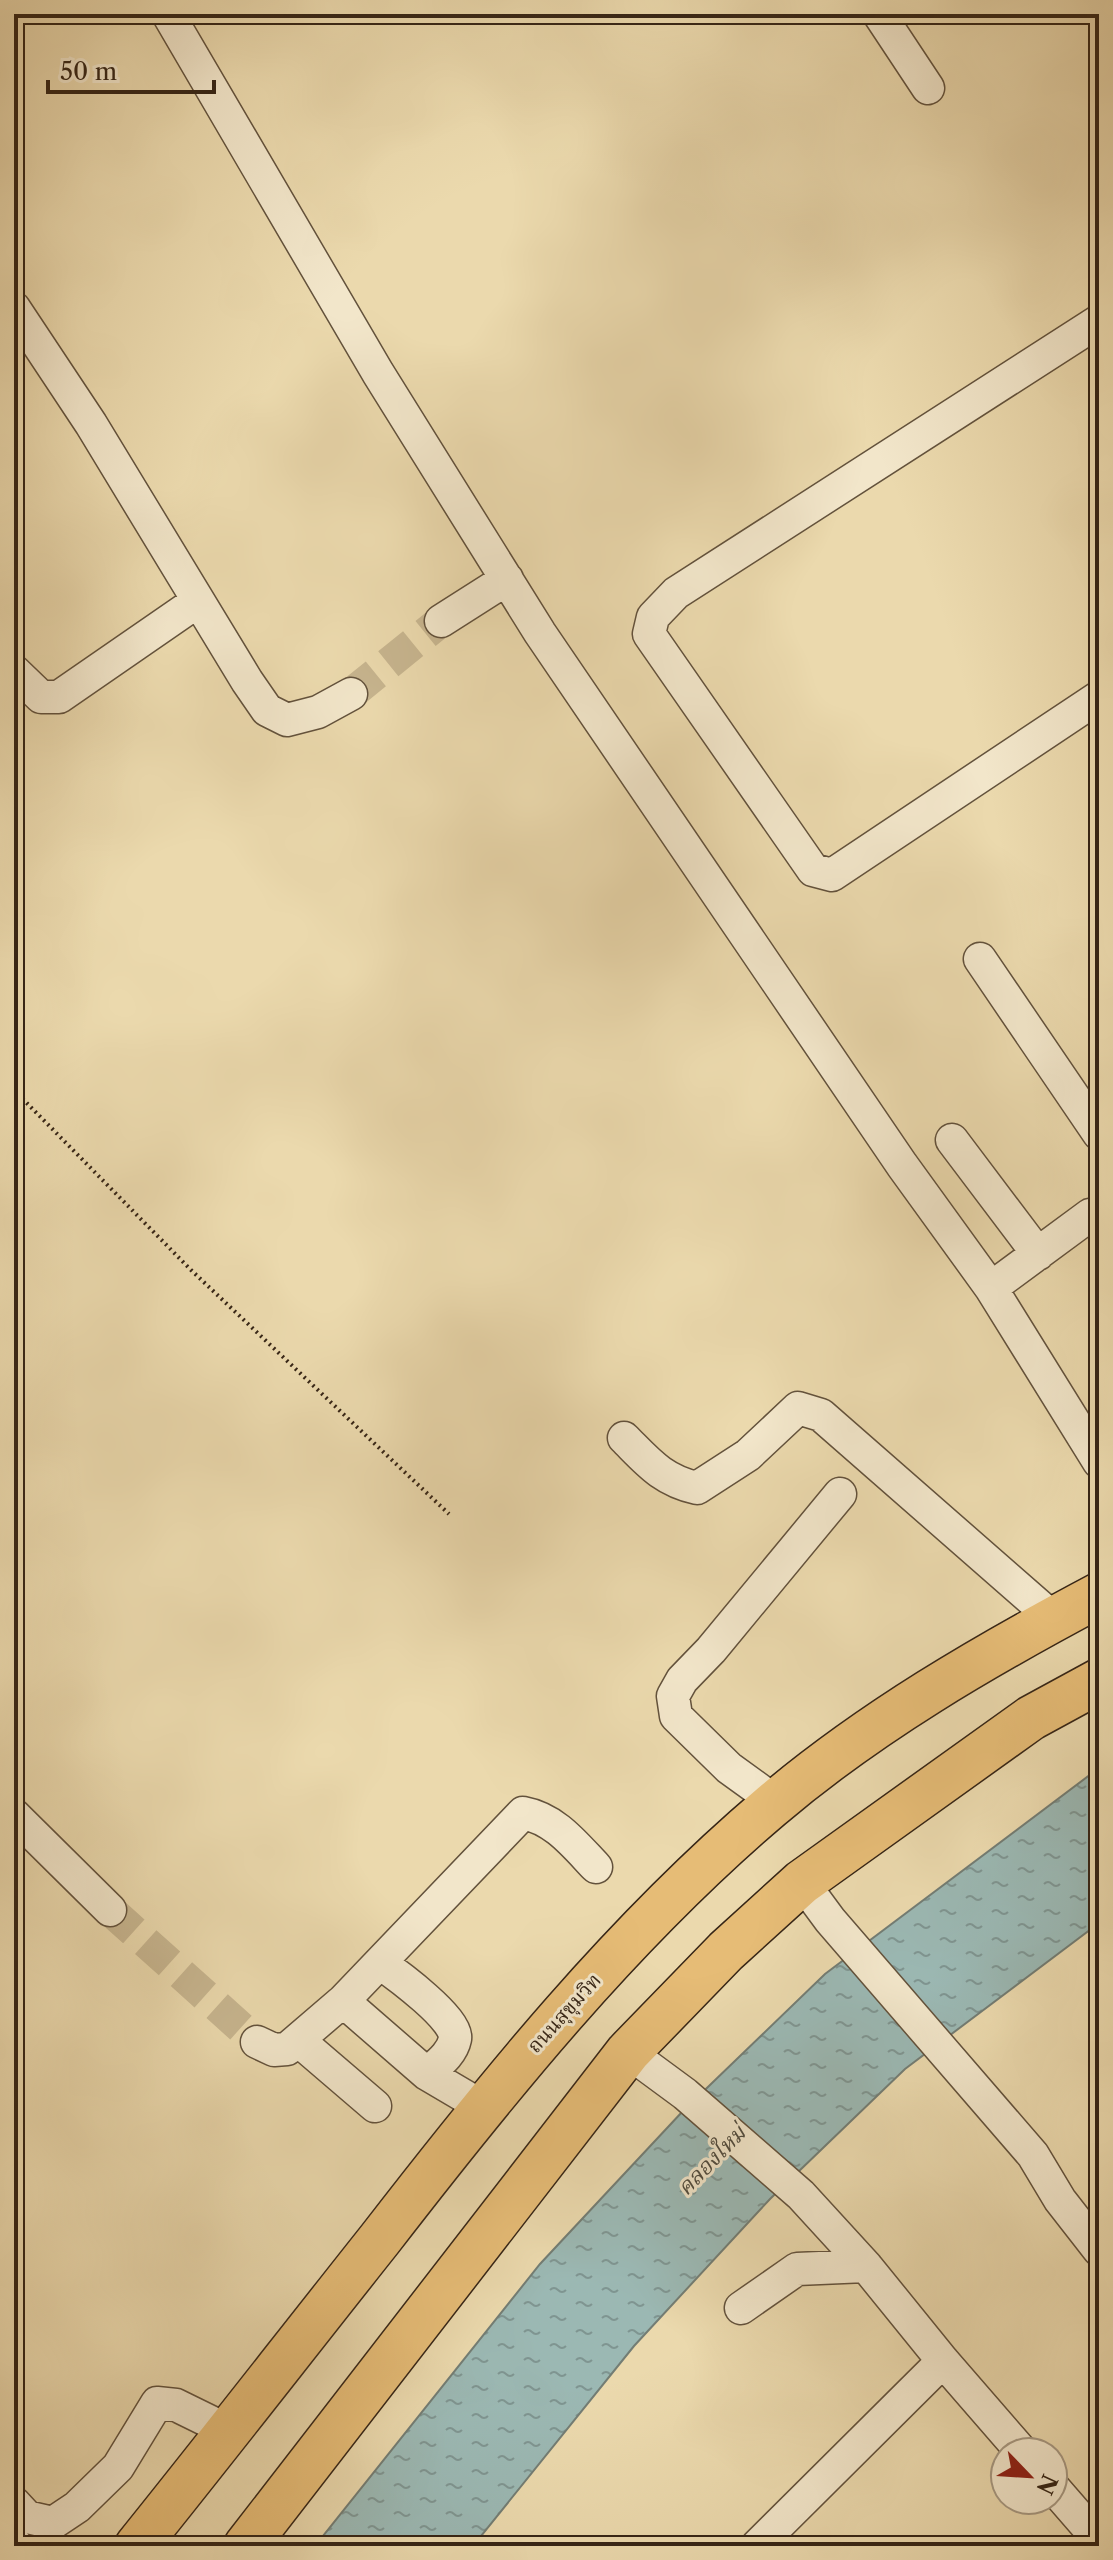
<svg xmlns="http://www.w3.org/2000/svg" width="1113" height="2560" font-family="'Libre Caslon Text','Noto Serif Thai',serif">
<defs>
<pattern id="water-ripples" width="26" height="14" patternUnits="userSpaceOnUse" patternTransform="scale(2)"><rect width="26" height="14" fill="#9bb8b3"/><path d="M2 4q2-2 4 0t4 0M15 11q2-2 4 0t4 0" fill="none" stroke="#7f9591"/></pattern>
</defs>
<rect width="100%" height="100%" fill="#ebd9ad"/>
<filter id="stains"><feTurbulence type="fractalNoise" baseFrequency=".0025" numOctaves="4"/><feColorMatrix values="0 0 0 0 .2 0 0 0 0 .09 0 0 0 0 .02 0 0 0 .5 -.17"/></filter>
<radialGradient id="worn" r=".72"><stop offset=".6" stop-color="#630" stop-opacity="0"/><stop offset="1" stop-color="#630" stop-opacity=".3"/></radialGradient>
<path fill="url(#water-ripples)" stroke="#737d74" stroke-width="2" d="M1099,1768V1923L905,2069L770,2199L634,2346L473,2546H315L540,2264L682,2112L825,1974Z"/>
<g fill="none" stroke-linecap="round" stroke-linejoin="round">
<path stroke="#c7b58f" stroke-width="32" stroke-dasharray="32 16" stroke-linecap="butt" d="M351,694L441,621
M110,1910L257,2042"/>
<g stroke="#63523c" stroke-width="35">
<path id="minor" d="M168,14L378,373L540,633L902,1165L991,1288L1099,1462
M879,14L928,88
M14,308L91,424L247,681L267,710L287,720L318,712L351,694
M1099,321L676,593L653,617L649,634L813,870L832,875L1099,697
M441,621L507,579
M14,671L41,697H59L198,601
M980,959L1099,1134
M952,1140L1038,1254
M991,1288L1090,1215L1099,1214
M624,1438C648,1462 662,1480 697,1488L748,1455L798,1408L821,1415L1054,1619
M776,1802L729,1768L676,1716L673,1696L682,1680L711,1650L840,1494
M14,1815L110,1910
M802,1882L830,1920L1033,2155L1060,2200L1099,2250
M380,1963C396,1974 459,2020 455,2039C452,2054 438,2064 427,2074
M343,2001L523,1813C555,1819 574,1844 596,1867
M298,2040L375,2106
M257,2042L274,2050L287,2049L343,2001L427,2074L483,2107
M628,2052L685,2094L801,2195L866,2266L943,2361L1022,2452
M741,2308L797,2269L866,2266
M1053,2487L1099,2540
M14,2503L27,2517L53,2523L77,2507L118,2467L157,2403L176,2405L229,2431
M14,2543L17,2546
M757,2546L943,2361"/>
</g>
<g stroke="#362516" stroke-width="47">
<path id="highway" d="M137,2546C219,2444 299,2341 380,2239C499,2085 622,1933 770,1807C870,1722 984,1656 1099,1595
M246,2546L628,2052L726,1951L802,1882L1031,1718L1099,1681"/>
</g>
<path stroke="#362516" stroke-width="4" stroke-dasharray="2 4" stroke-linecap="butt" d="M14,1090L191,1270L449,1514"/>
<use href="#minor" stroke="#f2e6ca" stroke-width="32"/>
<use href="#highway" stroke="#e6bc76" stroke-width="44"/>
</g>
<g text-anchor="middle" stroke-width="6" stroke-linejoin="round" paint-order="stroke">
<g font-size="20" fill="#362516" stroke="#f2e6ca">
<text transform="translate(564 2013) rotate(-48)" y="7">ถนนสุขุมวิท</text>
</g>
<g font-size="22" font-style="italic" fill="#4f4a3d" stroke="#f2e6ca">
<text transform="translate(711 2160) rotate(-46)" y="8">คลองใหม่</text>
</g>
</g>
<rect width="1113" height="2560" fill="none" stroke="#ebd9ad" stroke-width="48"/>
<rect x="16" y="16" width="1081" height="2528" fill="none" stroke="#362516" stroke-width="4"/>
<rect x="24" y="24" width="1065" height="2512" fill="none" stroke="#362516" stroke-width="2"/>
<g transform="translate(1029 2476) rotate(115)"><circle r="38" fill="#f2e6ca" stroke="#a79982" stroke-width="2"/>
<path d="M0-6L14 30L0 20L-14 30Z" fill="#8f2418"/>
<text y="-12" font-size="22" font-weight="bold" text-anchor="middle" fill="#362516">N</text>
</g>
<path d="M48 80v12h166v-12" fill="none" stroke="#362516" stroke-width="4"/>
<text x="60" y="80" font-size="24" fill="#362516" stroke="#f2e6ca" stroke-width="6" paint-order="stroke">50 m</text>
<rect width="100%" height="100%" filter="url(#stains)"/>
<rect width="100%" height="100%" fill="url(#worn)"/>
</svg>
